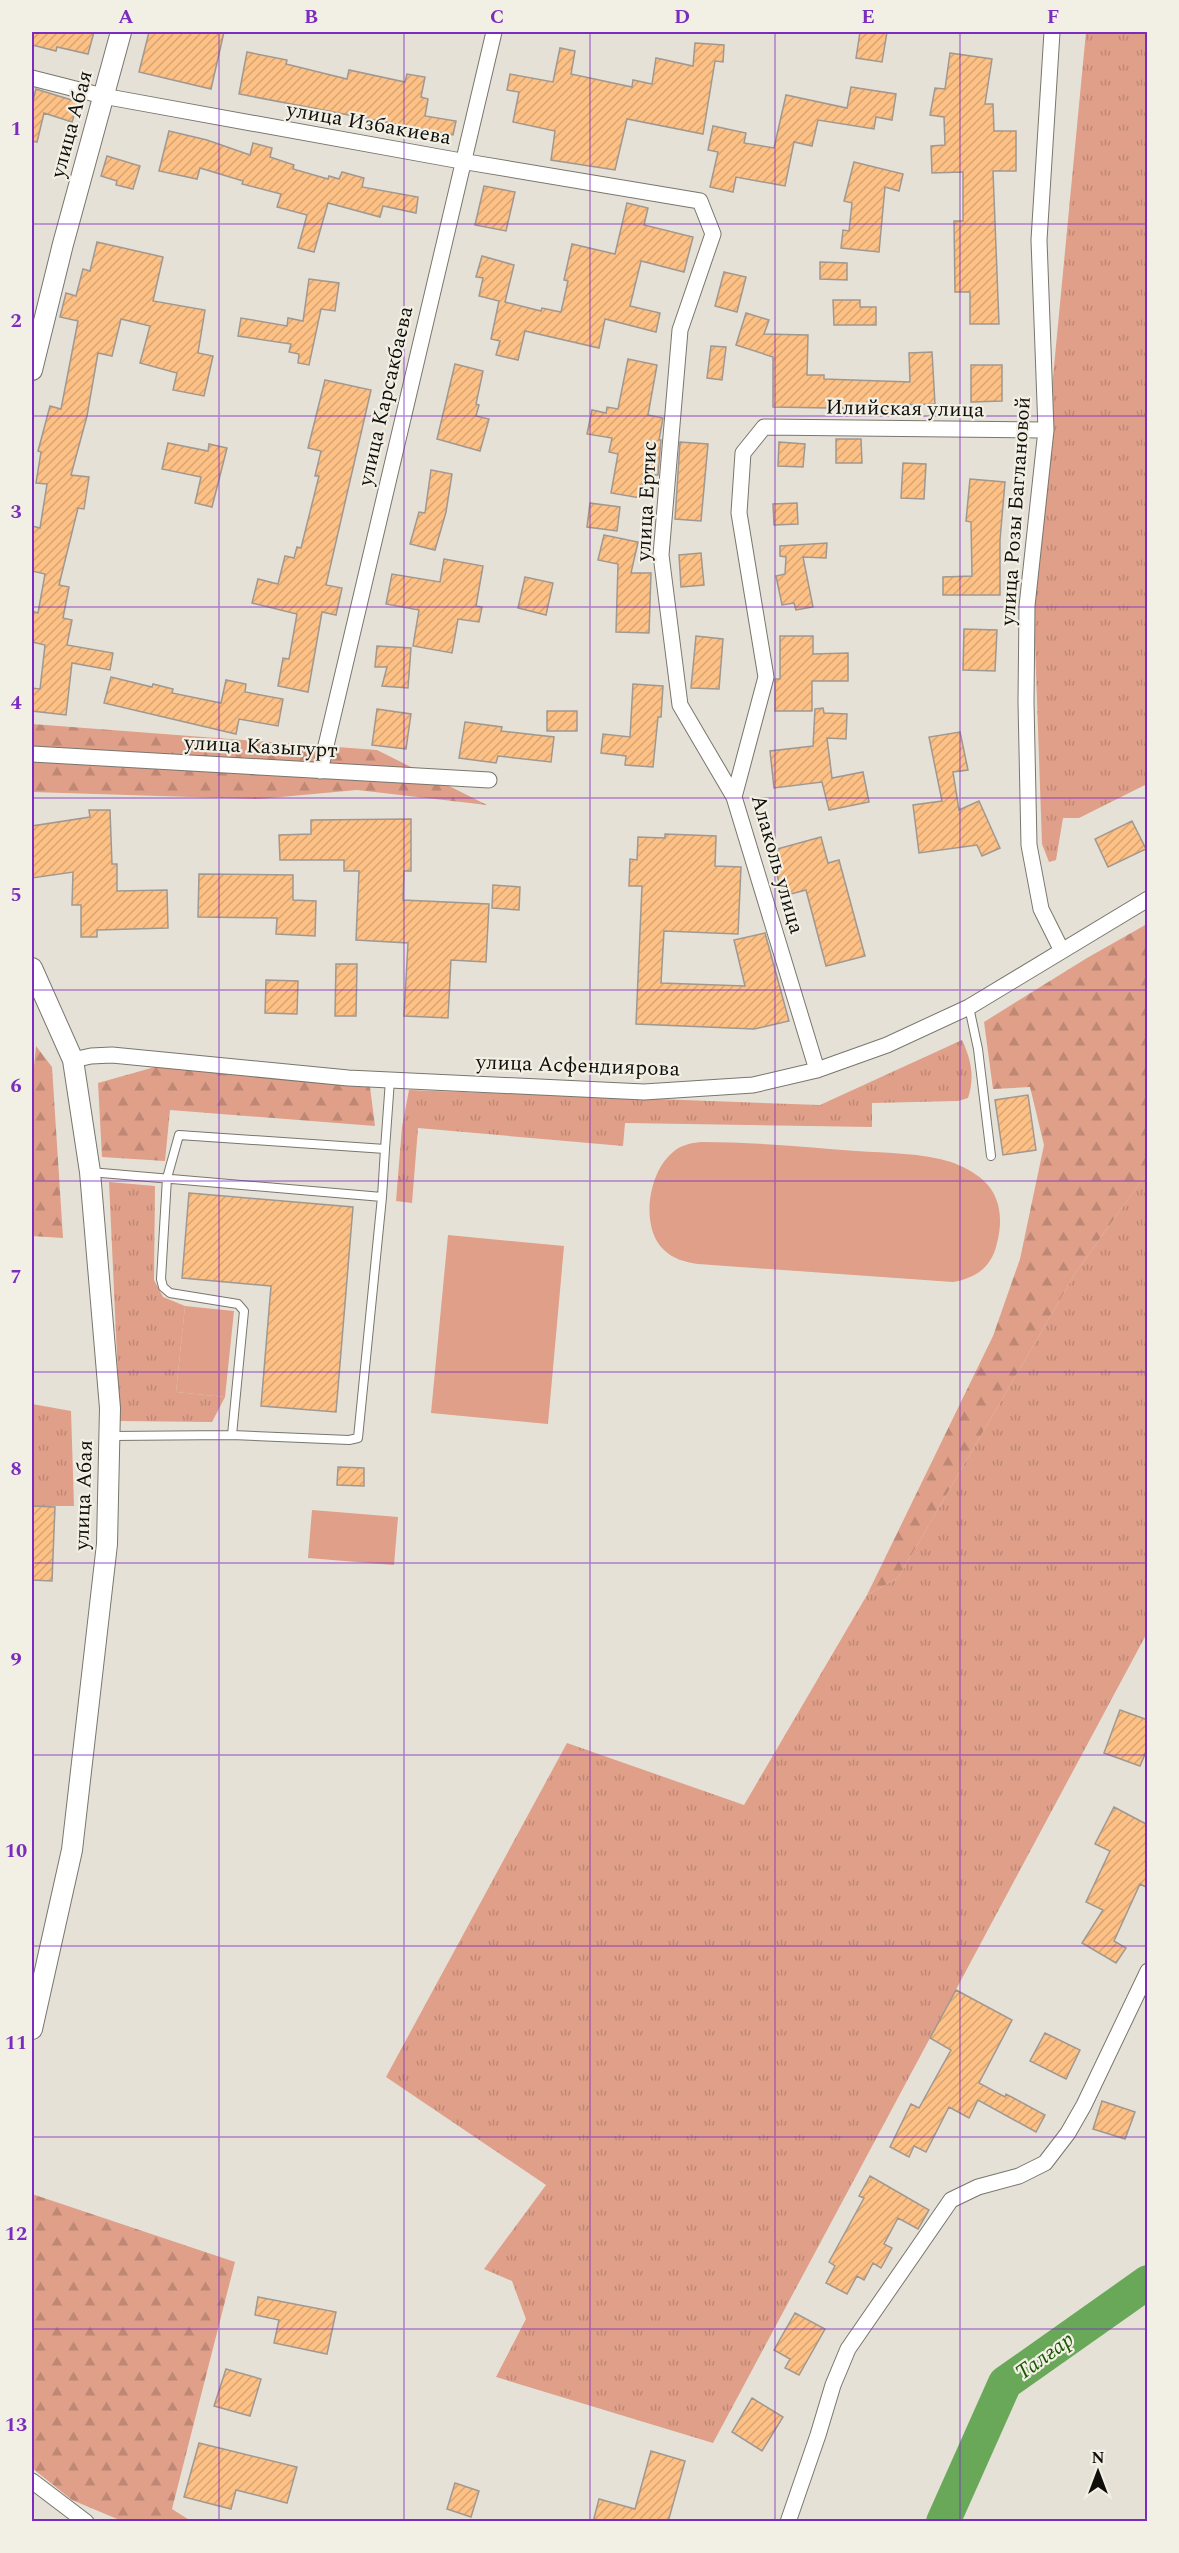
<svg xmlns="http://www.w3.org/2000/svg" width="1179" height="2553" font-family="Spectral,serif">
<defs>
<pattern id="grass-tufts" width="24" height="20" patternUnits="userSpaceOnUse" patternTransform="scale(1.5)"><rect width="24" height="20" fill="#df9f89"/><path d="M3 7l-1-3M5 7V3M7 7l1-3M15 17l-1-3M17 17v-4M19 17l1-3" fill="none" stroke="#be8875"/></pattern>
<pattern id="forest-firs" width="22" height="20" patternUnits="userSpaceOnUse" patternTransform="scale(1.5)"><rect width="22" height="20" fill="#df9f89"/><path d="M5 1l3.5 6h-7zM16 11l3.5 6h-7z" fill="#be8875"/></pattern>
<pattern id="building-hatch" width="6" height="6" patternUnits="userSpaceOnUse" patternTransform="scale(1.5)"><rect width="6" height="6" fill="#fdc085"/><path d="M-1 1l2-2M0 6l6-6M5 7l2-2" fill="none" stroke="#d8a472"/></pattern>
</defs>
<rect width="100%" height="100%" fill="#e5e1d7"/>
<path fill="url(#grass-tufts)" d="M1086,32H1147V784L1079,818H1063L1056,860L1049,862L1042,844L1033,586Z
M962,1040C971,1059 975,1077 968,1098L958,1101L872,1103V1127L625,1123L623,1146L418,1128L412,1203L396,1201L402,1127L409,1090L820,1105Z
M1147,1173V1633L713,2443L496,2377L526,2319L512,2281L484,2269L546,2185L386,2077L567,1743L744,1805L867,1595L898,1578L1076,1272Z
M109,1182L155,1186L154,1280L163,1297L185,1306L176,1392L225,1397L212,1422L120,1421Z
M32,1404L71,1411L74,1506H32Z"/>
<path fill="url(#forest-firs)" d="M32,724L377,750L487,805L357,790L259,799L32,792Z
M1147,924V1173L1076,1272L898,1578L867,1595L993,1336L1020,1259L1044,1145L1030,1087L993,1089L984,1022L1087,958Z
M36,1046L52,1067L63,1238L32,1236V1087Z
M162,1065L370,1087L375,1126L170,1110L165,1161L102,1157L98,1083Z
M32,2194L235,2262L172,2509L191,2521H122L72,2500L32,2468Z"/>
<path fill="#df9f89" d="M701,1142C753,1142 805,1147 856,1151C887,1153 922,1153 951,1162C962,1166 974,1172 983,1180C1001,1196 1003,1220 997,1243C992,1267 976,1278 953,1282L698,1264C685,1262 673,1259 664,1250C640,1228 648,1173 672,1153C680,1145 691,1143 701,1142Z
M448,1235L564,1246L548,1424L431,1413Z
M185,1306L234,1311L225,1397L176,1392Z
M312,1510L398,1517L394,1565L308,1558Z"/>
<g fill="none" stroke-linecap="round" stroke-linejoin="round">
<path stroke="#69a859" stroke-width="34" d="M943,2522L1005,2383L1148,2282"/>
</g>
<path fill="url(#building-hatch)" stroke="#a09891" stroke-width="1.5" d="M32,32H94L88,54L57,47L56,51L32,45Z
M149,32H224L211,89L139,72Z
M860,32H887L882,62L856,58Z
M695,43L724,45L723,62L715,61L703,134L627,119L615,170L551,160L555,131L513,122L519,92L507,90L510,74L553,82L560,48L575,51L571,74L632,87L633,80L652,84L656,58L693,66Z
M247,52L287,60L286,64L347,79L349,70L405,82L407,74L425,77L421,97L428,99L425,116L456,121L453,135L239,94Z
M950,53L992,59L985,104H993L994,131H1016V171H993L999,324H970V292H955L954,221H963V172L932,173L931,146L945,145L944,117L930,115L935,88L945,89Z
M851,87L896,94L892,120L876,117L874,129L818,120L812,146L794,142L785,186L736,177L733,192L710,187L718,152L708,150L713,126L746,133L744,143L774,148L786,95L847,108Z
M36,89L78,102L72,122L44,113L37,142L32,141V104Z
M169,131L207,140L250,155L253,143L272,148L270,157L294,165L293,169L328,179L329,176L339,179L342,172L364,178L362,187L418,197L416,213L383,206L380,217L328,203L314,252L298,248L307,215L277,207L281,194L242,184L243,181L200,168L197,179L159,171Z
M107,156L140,166L133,189L116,185L117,181L101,176Z
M854,162L903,174L899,191L885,187L879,252L841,248L843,230L849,231L852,203L844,201Z
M484,186L515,192L506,231L475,225Z
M627,203L648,208L644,225L693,237L684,272L641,261L630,306L660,313L656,332L605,319L599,348L525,331L518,360L496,355L500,341L491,339L499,301L479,296L483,278L476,277L482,256L514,265L505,302L541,311L542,308L561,312L568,281L564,280L572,244L615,254Z
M97,242L163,257L153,301L205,310L198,353L213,356L204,396L173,390L177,373L140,363L150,326L121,319L112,356L98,353L87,416L71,475L89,477L84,509L78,508L59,585L69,587L63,618L72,620L67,645L113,653L110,670L72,663L66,715L32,711V688L40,689L45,645L32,642V611L38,613L45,574L32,571V526L40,528L47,484L36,483L41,452L38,451L50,406L61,409L78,321L60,317L66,293L76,296L83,269L90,271Z
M820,262L847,263V280L820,279Z
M724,272L746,277L737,312L715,306Z
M309,279L339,283L335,311L321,309L309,365L298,363L299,354L289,352L291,344L238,336L241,318L287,326L288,318L303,321Z
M833,300H860V307H876V325H834Z
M746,313L769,320L764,334L808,335L807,375H824V379L910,382L909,353L932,352L935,404L898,405V412H883V409L773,407V357L736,345Z
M711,346L726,347L722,380L707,378Z
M628,359L657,365L648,415L663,418L659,440H661L658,475H645L640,498L611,493L618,454L609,452L612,438L587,434L592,410L606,413L607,407L618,409Z
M455,364L483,371L476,404L479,405L476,416L489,419L480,451L437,439Z
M971,365H1002V401L971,402Z
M325,380L371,390L326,585L342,588L336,615L322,612L308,692L278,686L283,658L289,659L297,614L252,603L258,579L278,584L285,556L294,558L297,547L301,548L319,476H315L321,451L308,448Z
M836,439H861L862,463H836Z
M680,442L708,444L701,521L675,519Z
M779,442L805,444L803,467L778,466Z
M168,443L208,451L209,444L227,448L212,507L195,503L201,477L162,469Z
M903,463L926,464L924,499L901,498Z
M431,470L452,474L446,512L435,550L410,544L419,512L425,513Z
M970,479L1005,482L1000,540V595H943V577L972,576L971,522L966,521Z
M590,503L620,507L617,531L587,527Z
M797,503L798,524L774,525L773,504Z
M604,535L638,542L631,573H651L649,633L616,632L618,564L598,560Z
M827,543L826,558L803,557L813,607L796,610L794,603L782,605L776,576L785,574L786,557L780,556V546Z
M701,553L704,585L681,587L679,555Z
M444,559L483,566L476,606L482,607L479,622L458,619L452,653L413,646L419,610L386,604L392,574L440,582Z
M525,577L553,583L546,615L518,608Z
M964,629L997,630L995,671L963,670Z
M696,636L723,639L719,689L691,688Z
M780,636H813V654L848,653V681H812V711H775V679H780Z
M377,646L411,648L408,688L382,686L387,667H375Z
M111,677L152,687L153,684L173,689L172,693L221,703L226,680L246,684L245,692L283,699L278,726L239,719L236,734L104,703Z
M633,684L663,686L661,717H658L653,767L625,765L626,756L601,753L603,734L630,737Z
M823,708L824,713L847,714L846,739L827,738L832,778L863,772L869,802L829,810L822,782L774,788L770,751L813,746L815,709Z
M377,709L411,714L406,749L372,745Z
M547,711H577V731H547Z
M465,722L502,727L501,731L554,737L551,762L498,756L496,763L459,758Z
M960,732L968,770L953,772L959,810L979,801L1000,848L982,856L977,845L919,853L913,805L942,801L929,737Z
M89,810H110L112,864H117V891L167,890L168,928L97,930V937H81V905H72L73,872L32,878V826L90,817Z
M411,819V871H404L403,900L489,904L486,962L451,960L448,1018L404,1016L408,943L356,940L359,871H344V860H280L279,835L311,834V820Z
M1132,821L1146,849L1108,867L1095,839Z
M665,834L716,836L715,866L741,867L738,934L664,931L661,983L745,986L734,940L765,933L789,1021L754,1029L636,1024L642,886H629L630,859L637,860L638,837L665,838Z
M821,837L828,863L839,860L865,956L826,966L806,890L783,896L770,851Z
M199,874L293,875V900L316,901L315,936L276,934L277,918L198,917Z
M493,885L520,887L519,910L492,908Z
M336,964H357L356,1016H335Z
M266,980L298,981L297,1014L265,1013Z
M1028,1095L1036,1150L1003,1155L995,1100Z
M189,1193L353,1207L336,1412L261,1406L271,1286L182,1278Z
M338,1467L364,1468V1486L337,1485Z
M32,1506L55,1507L52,1581L32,1580Z
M1120,1710L1148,1720V1747L1140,1766L1104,1753Z
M1114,1807L1148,1825V1888L1140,1884L1114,1941L1126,1948L1116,1963L1082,1943L1103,1910L1086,1902L1110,1851L1095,1844Z
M956,1990L1012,2020L979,2083L1005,2097L1006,2094L1045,2115L1036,2132L978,2100L969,2118L949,2107L926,2152L914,2146L909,2157L890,2147L911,2104L919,2108L951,2050L930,2038Z
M1045,2033L1080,2050L1066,2079L1030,2061Z
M1102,2101L1135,2112L1125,2139L1093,2129Z
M870,2176L929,2210L918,2229L898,2218L884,2244L892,2248L881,2268L873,2263L864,2280L857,2276L847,2294L826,2283L835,2266L829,2262L864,2198L859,2196Z
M258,2297L336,2312L327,2354L274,2343L279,2320L255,2315Z
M795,2313L825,2329L799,2375L785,2368L790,2359L774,2350Z
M226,2369L261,2379L250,2416L214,2406Z
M752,2398L783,2417L762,2451L732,2432Z
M199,2443L297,2467L287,2503L236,2490L231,2509L184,2497Z
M651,2451L685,2461L668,2522H593L599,2499L635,2509Z
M455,2483L479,2491L471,2517L447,2509Z"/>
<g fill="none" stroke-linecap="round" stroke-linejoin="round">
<g stroke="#79766d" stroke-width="10">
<path id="service" d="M969,1007L978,1049L991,1156
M385,1149L390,1080
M90,1172L382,1197L358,1438L349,1440L232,1435L111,1436
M232,1435L244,1311L238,1304L170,1293L163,1287L161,1279L167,1178L179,1135L385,1149L382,1197"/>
</g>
<g stroke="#79766d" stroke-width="17">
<path id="minor" d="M1052,32L1039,240L1046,430L1027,606L1026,702L1029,845L1041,909L1062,951
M32,78L103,96L461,161L700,201L713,234L680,330L661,555L680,705L734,797
M32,754L489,780
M320,771L494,32
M73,1060L91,1056L112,1055L348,1078L644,1092L753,1085L817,1070L887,1045L969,1007L1148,899
M817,1070L734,797L766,677L739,513L743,453L764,427L1046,430
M32,2481L86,2522
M788,2522L818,2435L833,2385L848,2349L951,2200L978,2187L1019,2176L1045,2163L1068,2133L1084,2105L1148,1971"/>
</g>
<g stroke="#79766d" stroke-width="22">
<path id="tertiary" d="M32,370L63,244L121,32
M32,968L73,1060L90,1172L110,1408L107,1544L72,1850L32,2029"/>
</g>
<use href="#service" stroke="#fff" stroke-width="8"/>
<use href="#minor" stroke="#fff" stroke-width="15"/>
<use href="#tertiary" stroke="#fff" stroke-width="20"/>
</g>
<path fill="none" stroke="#7b2cbf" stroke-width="1.5" stroke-opacity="0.55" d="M219,32V2522M404,32V2522M590,32V2522M775,32V2522M960,32V2522M32,224H1148M32,416H1148M32,607H1148M32,798H1148M32,990H1148M32,1181H1148M32,1372H1148M32,1563H1148M32,1755H1148M32,1946H1148M32,2137H1148M32,2329H1148"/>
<g text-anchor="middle" stroke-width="4.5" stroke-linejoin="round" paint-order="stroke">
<g font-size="21" fill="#100e0b" stroke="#f2efe4">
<text transform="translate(369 123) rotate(10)" y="7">улица Избакиева</text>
<text transform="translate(71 124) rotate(-75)" y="7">улица Абая</text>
<text transform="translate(385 396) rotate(-77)" y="7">улица Карсакбаева</text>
<text transform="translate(905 408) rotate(1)" y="7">Илийская улица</text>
<text transform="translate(646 501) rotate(-87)" y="7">улица Ертис</text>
<text transform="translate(1015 511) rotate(-86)" y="7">улица Розы Баглановой</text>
<text transform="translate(261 746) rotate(3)" y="7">улица Казыгурт</text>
<text transform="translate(778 864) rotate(74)" y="7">Алаколь улица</text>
<text transform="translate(578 1065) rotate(2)" y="7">улица Асфендиярова</text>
<text transform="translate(83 1495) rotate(-88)" y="7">улица Абая</text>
</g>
<g font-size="22" font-style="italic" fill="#1a5802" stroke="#f2efe4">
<text transform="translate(1044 2355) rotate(-36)" y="8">Талғар</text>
</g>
</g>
<rect width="1179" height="2553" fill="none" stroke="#f2efe4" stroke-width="66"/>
<g transform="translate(1098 2472)" stroke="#f2efe4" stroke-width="4.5" paint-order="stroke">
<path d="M0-4.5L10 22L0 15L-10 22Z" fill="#100e0b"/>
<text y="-9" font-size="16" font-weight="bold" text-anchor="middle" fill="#100e0b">N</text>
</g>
<rect x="33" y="33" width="1113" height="2487" fill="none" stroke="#7b2cbf" stroke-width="2"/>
<g font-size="20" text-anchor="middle" font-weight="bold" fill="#7b2cbf">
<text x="126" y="23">A</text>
<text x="311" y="23">B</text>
<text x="497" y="23">C</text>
<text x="682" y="23">D</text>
<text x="868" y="23">E</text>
<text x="1053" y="23">F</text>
<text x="16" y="135">1</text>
<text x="16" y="327">2</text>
<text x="16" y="518">3</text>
<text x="16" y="709">4</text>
<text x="16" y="901">5</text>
<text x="16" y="1092">6</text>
<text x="16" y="1283">7</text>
<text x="16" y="1475">8</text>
<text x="16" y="1666">9</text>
<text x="16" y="1857">10</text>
<text x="16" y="2049">11</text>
<text x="16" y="2240">12</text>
<text x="16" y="2431">13</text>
</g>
</svg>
